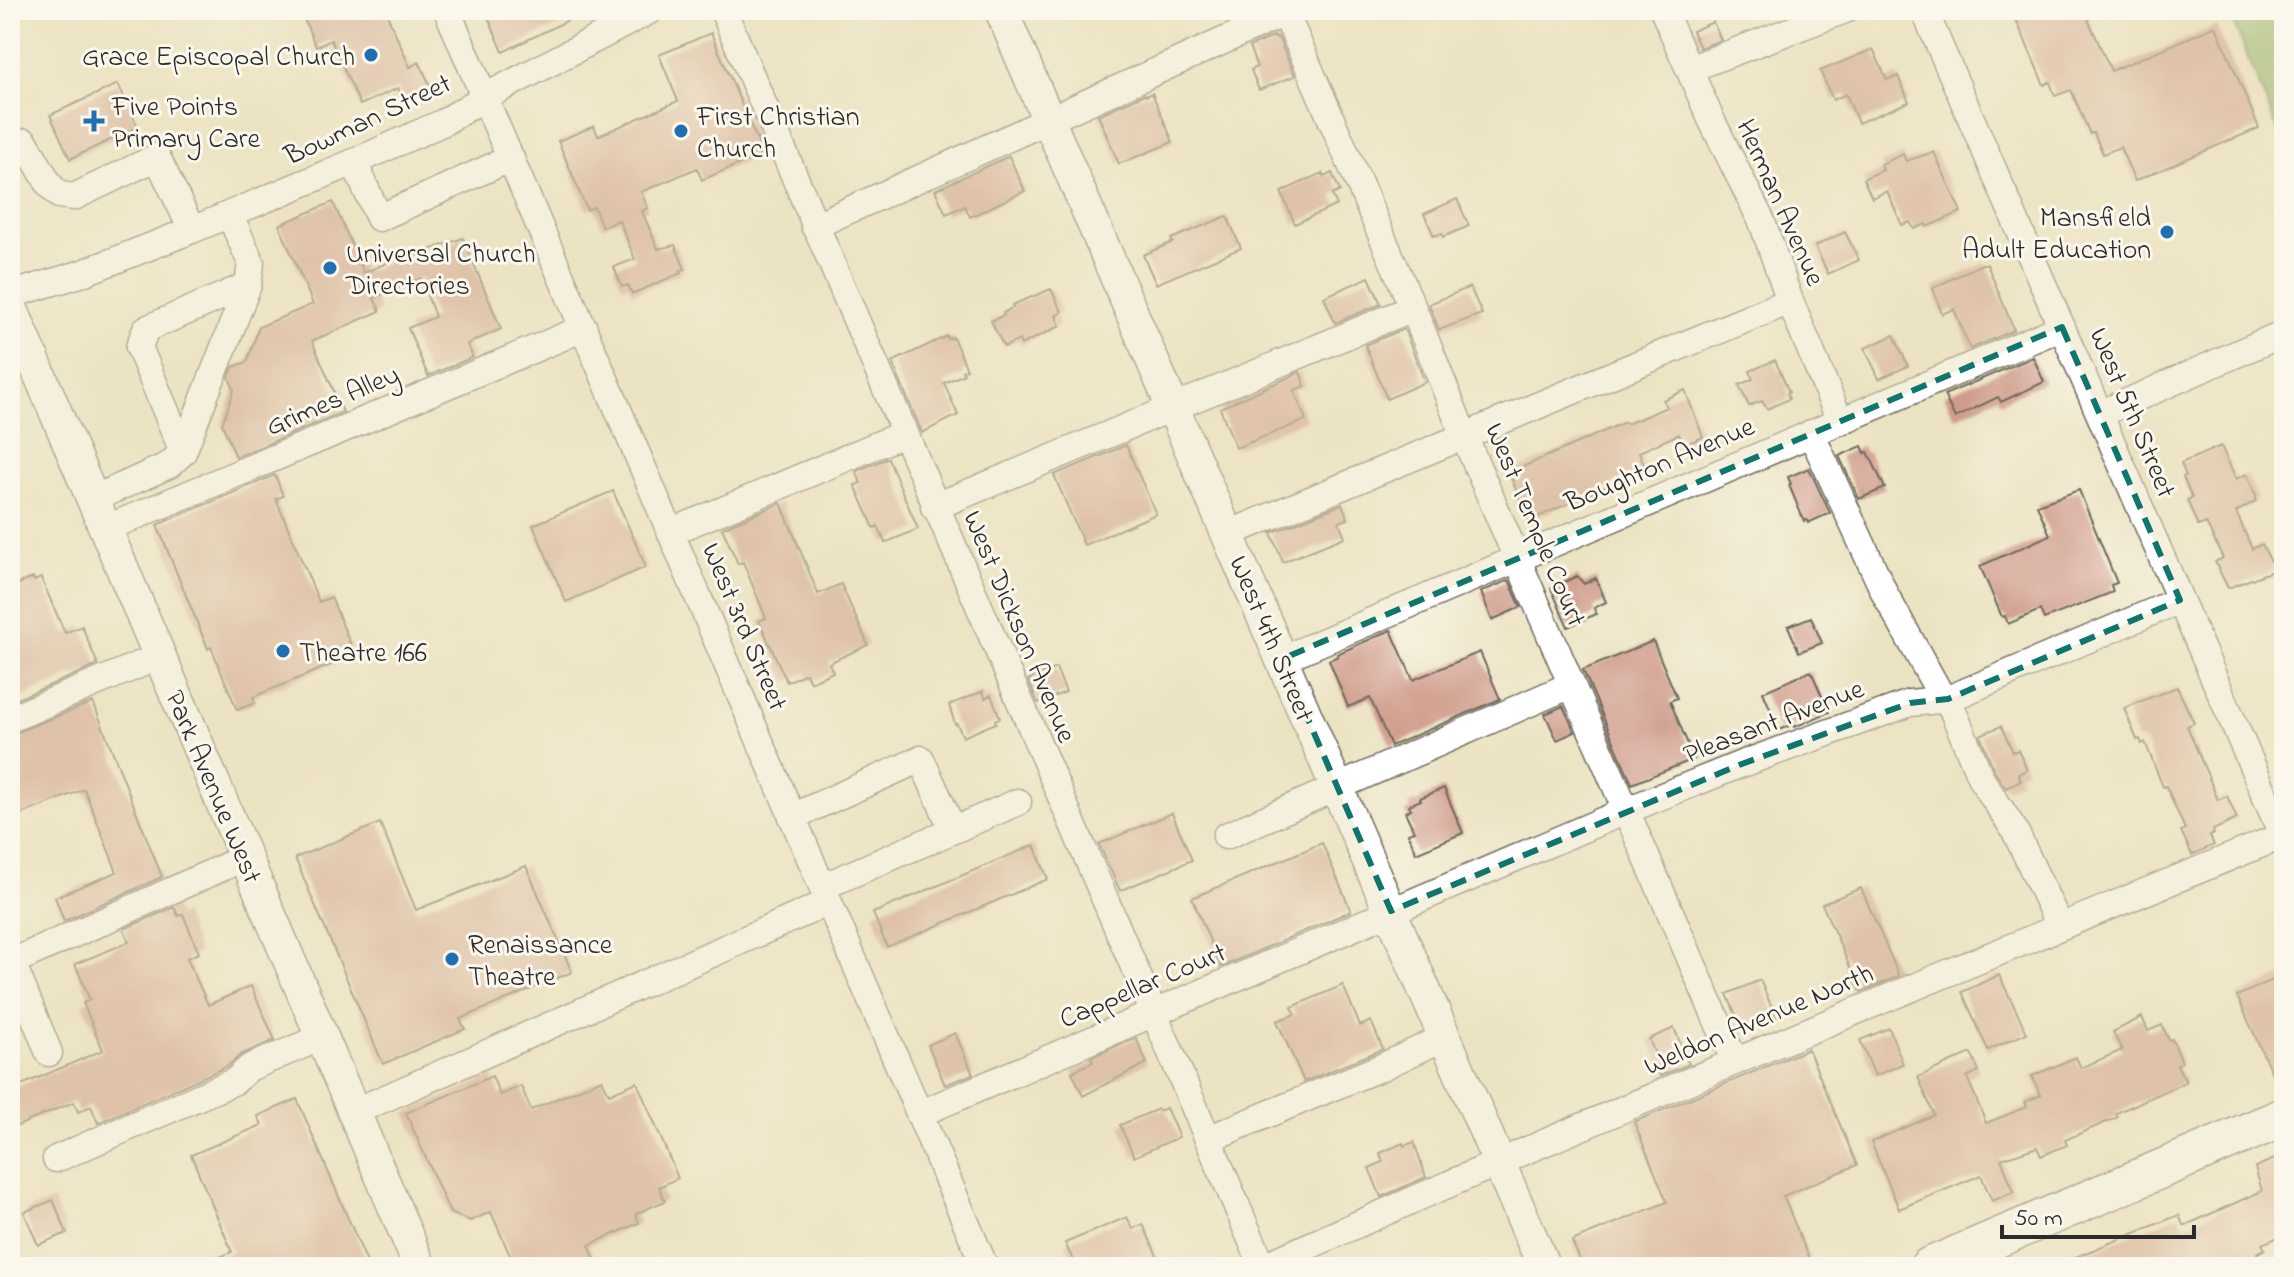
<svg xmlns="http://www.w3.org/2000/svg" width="2294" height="1277" font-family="'Indie Flower',sans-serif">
<rect width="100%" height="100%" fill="#fbf7ec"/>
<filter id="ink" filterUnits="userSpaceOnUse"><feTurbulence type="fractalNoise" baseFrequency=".0125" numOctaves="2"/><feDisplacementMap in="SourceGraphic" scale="16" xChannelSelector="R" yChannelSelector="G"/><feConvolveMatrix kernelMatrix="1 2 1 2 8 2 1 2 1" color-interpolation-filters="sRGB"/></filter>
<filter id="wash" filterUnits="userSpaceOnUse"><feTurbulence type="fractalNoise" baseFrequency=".006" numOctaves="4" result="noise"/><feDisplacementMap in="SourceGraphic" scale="32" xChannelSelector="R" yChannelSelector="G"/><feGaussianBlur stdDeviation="1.8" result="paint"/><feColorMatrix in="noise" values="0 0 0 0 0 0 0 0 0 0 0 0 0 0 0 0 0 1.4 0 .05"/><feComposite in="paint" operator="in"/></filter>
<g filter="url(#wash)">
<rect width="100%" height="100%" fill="#ece3c2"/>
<path fill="#8eb368" stroke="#5c6f4a" stroke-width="2" d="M2228,10H2284V145Z"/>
<g id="blocks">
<path fill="#cf9b8b" d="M300,10H385L410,67L419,62L431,87L403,100L398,88L360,105L331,40L316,47Z
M485,10H589L503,52Z
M2012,10H2084L2111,71L2216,26L2259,128L2135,181L2120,147L2103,154L2094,133L2090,134L2071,90L2055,96L2050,82L2044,85Z
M1713,22L1721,40L1700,48L1692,31Z
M711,33L763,154L702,180L697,168L641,192L648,208L642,211L658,249L675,245L685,269L680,270L681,273L632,294L628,285L622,287L614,267L635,259L619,220L602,227L594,207L587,210L558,141L594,126L598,136L678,101L659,55Z
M1274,36L1275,38L1278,37L1295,76L1259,90L1251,70L1257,67L1249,47Z
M1873,49L1887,80L1898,76L1909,102L1858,123L1846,94L1833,100L1820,71Z
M118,84L138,127L70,159L50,115Z
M1152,93L1173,142L1119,164L1098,115L1145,94L1146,96Z
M1934,152L1961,212L1927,227L1926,224L1914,229L1910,222L1902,225L1887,191L1872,198L1863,179L1883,170L1881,164L1903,154L1906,161Z
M1009,156L1025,191L970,217L965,206L946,214L935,190Z
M1322,173L1324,177L1332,173L1340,191L1332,195L1337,205L1295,224L1281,192Z
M1457,199L1469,226L1443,237L1442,233L1434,236L1424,214Z
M333,202L364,273L411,252L412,256L463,238L501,329L467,344L473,357L428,376L408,328L435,317L421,278L374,298L380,311L312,341L343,412L236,457L222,424L234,390L229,377L233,367L247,362L259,327L313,304L279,225Z
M1227,216L1241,248L1156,284L1143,255L1173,242L1171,239Z
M1845,232L1859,260L1828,274L1815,246Z
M1982,264H1987L2014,330L1970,349L1954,309L1942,314L1933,288Z
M1369,277L1381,304L1335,323L1324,297Z
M1470,287L1482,314L1439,330L1429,304Z
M1051,289L1062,312L1056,316L1060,326L1021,345L1019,340L1004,347L991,321L1004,315L1003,313L1014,307L1012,305Z
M1404,329L1425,382L1387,399L1365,345Z
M1894,335L1908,366L1879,379L1865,348Z
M947,336L948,339L953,337L967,369L962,371L964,374L944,383L958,415L922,433L892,362Z
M2033,357L2044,382L2001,402L1998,397L1955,418L1944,395Z
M1775,360L1789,392L1787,393L1789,399L1767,409L1762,401L1749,406L1739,385L1753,379L1750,371Z
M1300,372L1305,386L1294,390L1306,420L1236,448L1220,408Z
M1685,390L1703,437L1684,445L1679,434L1639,452L1646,469L1529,521L1509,473L1625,422L1627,424L1667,407L1663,400Z
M1126,445L1156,514L1084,545L1054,475Z
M1862,446L1865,453L1868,452L1885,488L1859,499L1839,456Z
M2221,446L2236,479L2247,474L2256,496V501L2236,512L2252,549L2262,544L2275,570L2228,588L2215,562L2223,558L2206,523L2198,526L2187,500L2192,498L2183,477L2186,476L2181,463Z
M888,458L918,529L885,543L878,526L874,528L855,485L861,483L856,471Z
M1809,468L1830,513L1808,523L1807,520L1804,521L1789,485L1791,484L1788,477Z
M275,475L283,496L276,499L319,602L331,597L355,655L253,697L255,703L237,710L211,647L208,649L157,525Z
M2079,490L2117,583L2111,585L2113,592L2044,619L2040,610L2008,624L2005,616L2002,617L1980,566L2050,535L2037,505Z
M613,491L646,567L566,602L533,525Z
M781,503L818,594L841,584L868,645L829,663L833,672L810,682L806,673L787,682L759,621L766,618L743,562L738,564L722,528Z
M1342,504L1348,519L1339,522L1345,537L1283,562L1271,533Z
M1577,576L1584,584L1596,578L1606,602L1594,608L1596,614L1568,627L1551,588Z
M33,578L34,581L41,578L65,633L82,626L98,665L10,702V587Z
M1509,580L1521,607L1492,620L1481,592Z
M1811,617L1822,643L1799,652L1788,626Z
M1391,630L1413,680L1480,652L1500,699L1391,746L1370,698L1348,707L1329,660L1338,656L1337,654Z
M1653,641L1677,698L1670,701L1694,759L1632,784L1583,670Z
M1056,668L1066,692L1038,703L1028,680Z
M1811,671L1829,712L1795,727L1794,724L1779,730L1763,692Z
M2177,687L2194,723L2187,726L2218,800L2227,796L2237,819L2213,830L2214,834L2210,836L2214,845L2192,855L2181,831L2185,829L2166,786L2163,787L2145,742L2142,744L2140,739L2137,740L2124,708Z
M983,691L985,698L991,695L1000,718L995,720L996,723L963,737L957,724H955L949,705Z
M93,702L162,877L64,921L55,897L117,872L84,789L10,819V735Z
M1563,706L1575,732L1557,740L1545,714Z
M2001,726L2013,752L2018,750L2027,770L2018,774L2021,781L2006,788L1995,772L1980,735Z
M1444,788L1463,833L1416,853L1408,833L1414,831L1405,812L1411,809L1409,805L1421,800L1420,798Z
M1172,813L1192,860L1120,891L1099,844Z
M380,823L416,910L526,866L572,972L460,1019L465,1029L383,1064L295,858Z
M1322,843L1351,911L1221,967L1192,898Z
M1034,845L1048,879L887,947L873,913Z
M1861,888L1899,976L1861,992L1822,904Z
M174,907L178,916L183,914L199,953L187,958L208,1005L251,986L275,1040L242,1054L226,1067L98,1123L91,1106L78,1112L74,1102L10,1129V1090L103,1050L83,1003L90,1000L75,964L129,942L124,929Z
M1999,975L2027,1033L1988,1050L1962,992Z
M2284,975V1095L2282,1096L2237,996Z
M1760,980L1776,1017L1747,1029L1745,1023L1740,1025L1727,994Z
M1343,985L1360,1026L1371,1021L1383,1049L1304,1082L1277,1021L1295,1014L1292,1007Z
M2142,1017L2148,1031L2162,1025L2169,1040L2172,1039L2182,1062L2177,1065L2186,1082L2116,1113L2118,1117L2065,1140L2067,1145L2041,1156L2037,1147L2001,1159L2014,1192L1992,1201L1981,1175L1899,1209L1871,1142L1934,1115L1918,1077L1971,1053L1979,1071L1967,1077L1986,1123L2027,1107L2025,1102L2041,1095L2032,1076L2076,1057L2081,1068L2122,1050L2113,1032Z
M1674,1028L1689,1064L1660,1076L1657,1067L1660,1066L1649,1039Z
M1889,1028L1903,1064L1875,1076L1860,1040Z
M955,1033L973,1074L945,1085L928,1045Z
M1136,1038L1147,1063L1083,1096L1072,1072L1093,1062L1091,1057Z
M1808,1049L1857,1165L1783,1196L1813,1267H1583L1572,1241L1667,1202L1634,1122Z
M492,1076L500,1095L521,1086L531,1110L602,1079L609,1094L637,1082L678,1178L659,1187L665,1201L635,1214L639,1223L589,1245L598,1267H515L491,1212L470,1221L450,1213L406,1113Z
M297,1099L369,1267H197L232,1252L191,1155L262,1125L258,1116Z
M1166,1108L1179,1137L1134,1157L1120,1125L1158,1109L1159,1111Z
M1414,1142L1426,1177L1381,1197L1369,1168L1383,1162L1380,1153L1403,1143L1404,1146Z
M2284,1155V1242L2281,1236L2262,1244L2265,1249L2257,1253L2260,1259L2243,1267H2051L2179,1215L2183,1225H2186L2262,1191L2255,1167Z
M53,1200L67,1233L38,1245L24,1212Z
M1127,1217L1133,1229L1143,1224L1162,1267H1076L1065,1243Z"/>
</g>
</g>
<g filter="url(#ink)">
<use href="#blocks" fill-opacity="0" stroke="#6f6b60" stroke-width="2"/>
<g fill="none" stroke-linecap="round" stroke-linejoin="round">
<g stroke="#6f6b60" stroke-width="29">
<path id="minor" d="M447,10L985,1267
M723,10L1263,1267
M1284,10L1413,308L1464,436L1735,1062
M1663,10L1710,117L1762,222L1790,301L1840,421
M1924,10L2284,839
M1689,69L1845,10
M10,147L25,142L49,184L59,195L74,197L157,157L192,230
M354,162L379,218L511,158
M814,226L1285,13
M10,295L80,274L192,230L354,162L444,122L485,97L651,10
M2100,414L2284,333
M1811,433L1886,596L1943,699
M183,452L139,347L146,329L248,285
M93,499L169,465L183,452L248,285L251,263L230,215
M934,507L1413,308
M105,529L584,328
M671,532L903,434
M1228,534L1790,301
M1282,659L2062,327
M1948,699L1981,779L2015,831L2060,927
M10,719L160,656
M792,817L921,759L953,830
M1226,836L1571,685
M822,887L1018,802
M49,1053L12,962L246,857
M354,1112L829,902
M919,1114L1625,811L1739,765L1910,703L1948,699L2180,600
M1208,1139L1384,1066L1445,1037
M56,1159L235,1081L249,1068L322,1037
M1262,1267C1599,1115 1942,975 2284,835"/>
</g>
<g stroke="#6f6b60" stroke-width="35">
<path id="major" d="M1001,10L1544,1267
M10,305L420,1267"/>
</g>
<g stroke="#6f6b60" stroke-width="41">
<path id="highway" d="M1929,1267L2284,1117"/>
</g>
<use href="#minor" stroke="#fff" stroke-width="26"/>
<use href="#major" stroke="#fff" stroke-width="32"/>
<use href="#highway" stroke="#fff" stroke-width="38"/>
</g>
</g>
<path d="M0 0H2294V1277H0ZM2062,327L2180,600L1948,699L1910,703L1739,765L1391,911L1282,659Z" fill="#ece3c2" fill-opacity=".55" fill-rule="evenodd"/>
<path fill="none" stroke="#0f766e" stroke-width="6" stroke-dasharray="16 10" stroke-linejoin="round" d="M2062,327L2180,600L1948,699L1910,703L1739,765L1391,911L1282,659Z"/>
<g fill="#1f6fb2" stroke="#fbf7ec" stroke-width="3">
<circle cx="371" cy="55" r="8"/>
<path d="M90 109h8v8h8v8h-8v8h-8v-8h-8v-8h8z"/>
<circle cx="681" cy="131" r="8"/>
<circle cx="2167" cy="232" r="8"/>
<circle cx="330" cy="268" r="8"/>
<circle cx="283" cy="651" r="8"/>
<circle cx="452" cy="959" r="8"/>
</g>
<g text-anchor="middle" stroke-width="6" stroke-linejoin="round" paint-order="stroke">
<g font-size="28" fill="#2b2b2b" stroke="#fbf7ec" text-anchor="start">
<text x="355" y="65" text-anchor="end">Grace Episcopal Church</text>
<text x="112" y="115">Five Points<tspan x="112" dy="32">Primary Care</tspan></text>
<text x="697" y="125">First Christian<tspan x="697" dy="32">Church</tspan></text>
<text x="2151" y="226" text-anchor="end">Mansfield<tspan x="2151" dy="32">Adult Education</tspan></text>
<text x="346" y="262">Universal Church<tspan x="346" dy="32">Directories</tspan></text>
<text x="299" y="661">Theatre 166</text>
<text x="468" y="953">Renaissance<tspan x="468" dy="32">Theatre</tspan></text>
</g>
<g font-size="28" fill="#2b2b2b" stroke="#fbf7ec">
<text transform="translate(367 118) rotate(-25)" y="10">Bowman Street</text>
<text transform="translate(1782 202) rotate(66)" y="10">Herman Avenue</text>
<text transform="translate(332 399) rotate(-23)" y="10">Grimes Alley</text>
<text transform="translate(2134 412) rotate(67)" y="10">West 5th Street</text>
<text transform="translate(1659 463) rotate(-23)" y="10">Boughton Avenue</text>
<text transform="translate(1537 524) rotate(67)" y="10">West Temple Court</text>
<text transform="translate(746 626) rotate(67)" y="10">West 3rd Street</text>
<text transform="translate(1021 626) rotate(67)" y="10">West Dickson Avenue</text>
<text transform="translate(1273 638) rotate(67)" y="10">West 4th Street</text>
<text transform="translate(1773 720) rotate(-21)" y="10">Pleasant Avenue</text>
<text transform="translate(215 786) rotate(67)" y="10">Park Avenue West</text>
<text transform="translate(1142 984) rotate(-23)" y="10">Cappellar Court</text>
<text transform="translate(1758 1018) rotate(-23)" y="10">Weldon Avenue North</text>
</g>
</g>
<rect width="2294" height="1277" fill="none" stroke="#fbf7ec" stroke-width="40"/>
<path d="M2002 1225v12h192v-12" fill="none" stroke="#2b2b2b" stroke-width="4"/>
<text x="2014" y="1225" font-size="24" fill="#2b2b2b" stroke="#fbf7ec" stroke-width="6" paint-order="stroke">50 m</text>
</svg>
